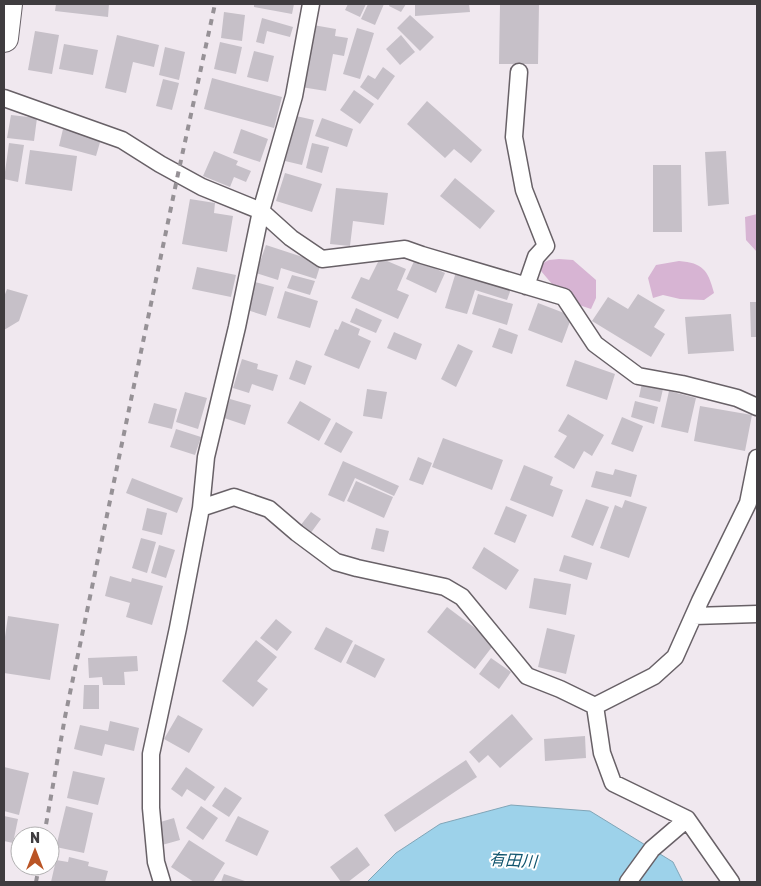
<svg xmlns="http://www.w3.org/2000/svg" width="761" height="886" font-family="Rubik,'Noto Sans JP',sans-serif">
<rect width="100%" height="100%" fill="#f0e8ef"/>
<path fill="#d7b4d3" d="M757,214V252L746,240L745,217Z
M559,259L573,260L596,280V298L591,309L579,305L569,291L552,284L541,271L543,263L549,260Z
M679,261C703,263 708,270 714,293L704,300L680,299L663,295L653,298L648,278L656,265Z"/>
<path fill="#9dd2ea" stroke="#81a5b7" d="M511,805L590,811L673,862L683,882H367L396,853L440,824Z"/>
<path fill="#c6c0c8" d="M56,4H109L108,17L55,11Z
M254,4H294L292,14L254,7Z
M348,4H366L360,17L345,10Z
M368,4H384L375,25L361,19Z
M390,4H406L401,12L389,6Z
M415,4H469L470,12L415,16Z
M500,4H539L538,64H499Z
M224,12L245,15L242,41L221,38Z
M410,15L434,37L420,51L397,28Z
M262,18L293,27L290,37L267,31L264,44L256,42Z
M313,25L336,29L335,36L348,38L344,56L333,54L326,91L301,87Z
M357,28L374,33L360,79L343,74Z
M35,31L59,35L52,74L28,70Z
M117,35L159,45L154,67L133,62L126,93L105,88Z
M401,35L415,52L400,65L386,49Z
M220,42L242,47L236,74L214,69Z
M64,44L98,50L93,75L59,69Z
M165,47L185,52L179,80L159,75Z
M254,51L274,56L268,82L247,77Z
M383,67L395,76L378,100L360,87L368,75L375,79Z
M212,78L282,97L274,128L204,109Z
M163,79L179,83L172,110L156,106Z
M354,90L374,104L360,124L340,110Z
M427,101L482,150L471,163L454,149L445,158L407,124Z
M11,115L37,118L34,141L7,138Z
M296,116L314,120L302,165L285,161Z
M322,118L353,129L347,147L315,136Z
M63,129L101,139L96,156L59,146Z
M241,129L268,139L260,162L233,153Z
M9,143L24,145L18,182L4,179Z
M312,143L329,147L322,173L306,168Z
M30,150L77,156L72,191L25,184Z
M214,151L238,161L236,165L251,171L246,182L234,177L230,187L203,176Z
M726,151L729,204L708,206L705,152Z
M653,165H681L682,232H653Z
M285,173L322,184L312,212L276,201Z
M455,178L495,211L480,229L440,196Z
M336,188L388,193L384,225L353,221L350,246L330,244Z
M190,199L215,203L214,213L233,216L227,252L182,244Z
M266,245L321,263L316,279L281,268L278,280L256,273Z
M380,258L406,269L397,290L409,295L398,319L351,298L361,277L369,280Z
M415,259L445,273L436,293L406,279Z
M197,267L236,275L231,297L192,289Z
M456,272L511,289L507,300L475,290L467,314L445,308Z
M292,275L315,281L310,295L287,288Z
M255,282L274,287L266,316L247,310Z
M7,289L28,295L19,321L4,330V297Z
M285,291L318,301L310,328L277,318Z
M478,294L513,304L507,325L472,314Z
M638,294L665,310L654,327L665,334L651,357L592,321L608,297L628,309Z
M750,302H757V337H751Z
M538,303L572,316L562,343L528,330Z
M356,308L382,320L376,333L350,322Z
M731,314L734,351L688,354L685,317Z
M342,321L360,329L358,335L371,341L359,369L324,355L335,329L338,330Z
M499,328L518,335L512,354L492,347Z
M394,332L422,344L416,360L387,348Z
M458,344L473,351L456,387L441,379Z
M242,359L258,364L257,369L278,375L273,391L252,384L249,393L233,388Z
M296,360L312,366L305,385L289,379Z
M575,360L615,374L607,400L566,386Z
M642,383L663,389L660,402L639,397Z
M367,389L387,392L382,419L363,416Z
M669,391L696,398L688,433L661,427Z
M185,392L207,398L198,429L176,422Z
M230,399L251,405L245,425L224,418Z
M300,401L331,419L319,441L287,423Z
M635,401L658,407L654,424L631,417Z
M154,403L177,409L172,429L148,423Z
M700,406L752,415L745,451L694,441Z
M568,414L604,435L592,456L584,451L574,469L554,457L567,436L558,431Z
M622,417L643,426L633,452L611,444Z
M336,422L353,432L341,453L324,444Z
M176,429L201,437L195,455L170,447Z
M443,438L503,460L492,490L432,467Z
M418,457L432,463L423,485L409,480Z
M343,461L399,486L394,496L355,478L344,502L328,495Z
M524,465L553,477L550,485L563,490L553,517L510,500Z
M615,469L637,475L631,497L591,487L596,471L613,475Z
M132,478L183,498L177,513L126,493Z
M356,481L393,497L384,518L347,501Z
M586,499L609,507L593,546L571,537Z
M625,500L647,507L629,558L600,548L615,505L622,508Z
M506,506L527,515L515,543L494,534Z
M147,508L167,513L162,535L142,530Z
M311,512L321,519L310,534L300,526Z
M376,528L389,531L384,552L371,549Z
M141,538L156,542L147,573L132,568Z
M159,545L175,550L166,578L151,573Z
M484,547L519,570L506,590L472,568Z
M564,555L592,563L587,580L559,571Z
M110,576L131,582L132,578L163,586L152,625L126,617L130,603L105,596Z
M534,578L571,584L566,615L529,608Z
M447,607L495,643L475,669L427,632Z
M8,616L59,624L50,680L4,673V644Z
M276,619L292,632L277,651L260,638Z
M326,627L353,641L341,663L314,649Z
M547,628L575,635L566,674L538,667Z
M256,640L277,657L257,681L268,689L253,707L222,681Z
M355,644L385,659L375,678L346,663Z
M137,656L138,671L124,672L125,685H103L102,677L89,678L88,658Z
M491,658L511,672L499,689L479,674Z
M84,685H99V709H83Z
M512,714L533,739L500,768L488,755L479,763L469,752Z
M178,715L203,729L189,753L164,739Z
M110,721L139,728L134,751L105,744L102,756L74,749L80,725L108,731Z
M585,736L586,758L545,761L544,739Z
M466,760L477,777L395,832L384,815Z
M4,767L29,773L19,815L4,811Z
M186,767L215,787L205,801L187,789L182,797L171,789Z
M73,771L105,778L98,805L67,798Z
M225,787L242,798L229,817L212,806Z
M66,806L93,813L84,853L56,847Z
M201,806L218,818L203,840L186,828Z
M4,816L18,819L13,843L4,841Z
M238,816L269,831L257,856L225,841Z
M174,818L180,840L162,845L157,823Z
M189,840L225,863L213,882H194L171,867Z
M357,847L370,865L348,882H341L330,867Z
M69,857L89,862L88,866L108,871L105,882H51L56,860L68,862Z
M224,874L248,882H221Z"/>
<g fill="none" stroke-linecap="round" stroke-linejoin="round">
<g stroke="#686167" stroke-width="19">
<path id="minor" d="M519,72L514,137L524,190L546,246L536,257L526,286
M4,98L122,140L160,164L202,187L261,211L291,238L322,259L405,249L422,255L564,297L595,344L638,376L682,384L737,398L757,407
M201,508L234,497L269,509L297,533L336,562L357,568L445,587L462,597L527,676L560,689L595,706
M694,616L757,614
M595,706L654,676L675,657L700,601L748,503L757,458
M595,706L602,753L613,783L687,819L731,882
M162,882L156,862L151,808V754L178,628L201,508L206,457L237,327L261,211L294,96L311,4
M628,882L652,849L687,819"/>
</g>
<g stroke="#686167" stroke-width="30">
<path id="trunk" d="M4,38L8,4"/>
</g>
<use href="#minor" stroke="#fff" stroke-width="16"/>
<use href="#trunk" stroke="#fff" stroke-width="28"/>
<path stroke="#969196" stroke-width="4" stroke-dasharray="6 6" stroke-linecap="butt" d="M44,836L65,717L178,174L215,4
M36,882L39,866"/>
</g>
<g text-anchor="middle" stroke-width="4" stroke-linejoin="round" paint-order="stroke">
<g font-size="16" font-style="italic" fill="#11556e" stroke="#fff">
<text transform="translate(513 860) rotate(3)" y="6">有田川</text>
</g>
</g>
<rect width="761" height="886" fill="none" stroke="#3f3c3f" stroke-width="10"/>
<g transform="translate(35 851)"><circle r="24" fill="#ffffff" stroke="#b2b1b2"/>
<path d="M0-4L9 19L0 12L-9 19Z" fill="#ba5425"/>
<text y="-8" font-size="14" font-weight="bold" text-anchor="middle" fill="#3f3c3f">N</text>
</g>
</svg>
